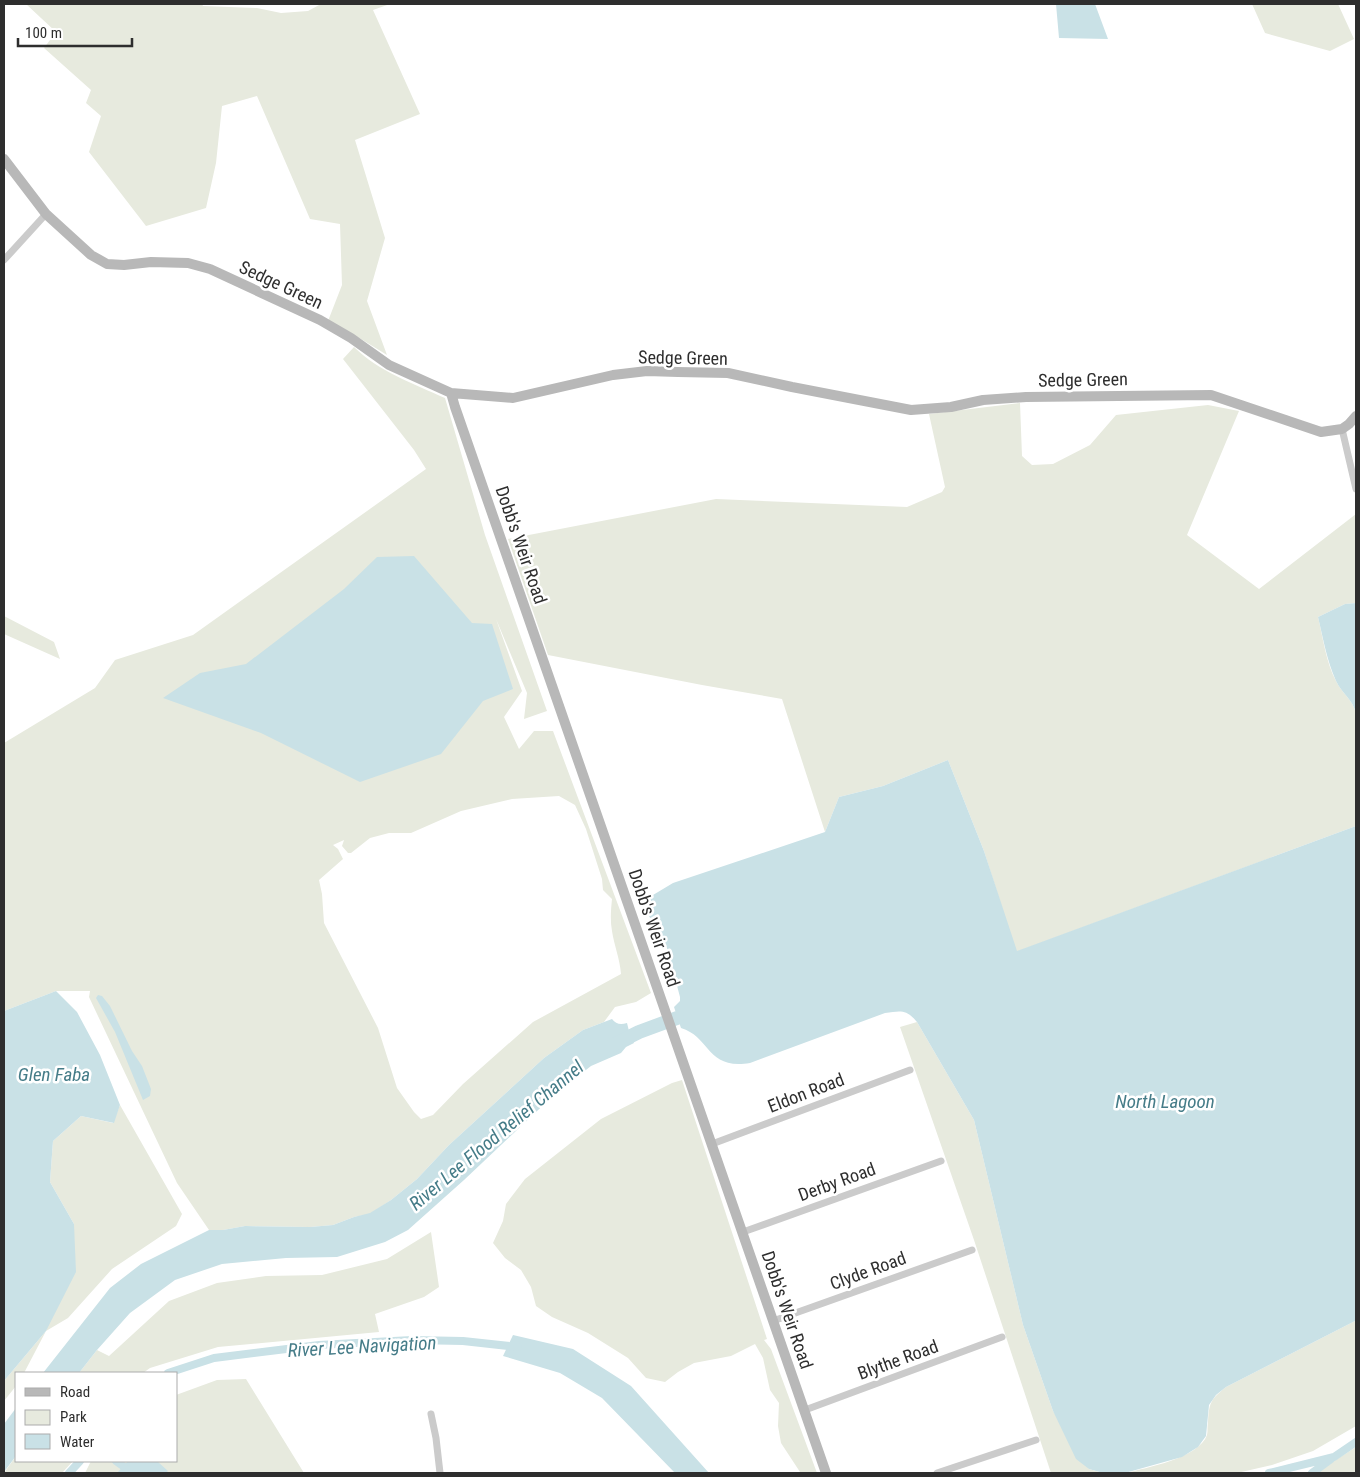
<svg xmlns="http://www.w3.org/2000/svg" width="1360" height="1477" font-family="'Roboto Condensed',sans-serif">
<rect width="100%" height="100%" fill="#fff"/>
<path fill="#e7eade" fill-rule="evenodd" d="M26,4H202L203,6L257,8L281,13L308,11L321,4H390L373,10L420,114L355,140L385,238L367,301L387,355L361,339L328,321L342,285L340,224L310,219L257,96L222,106L216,163L206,208L146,226L89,152L101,116L86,103L91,90L44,48L56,32Z
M1252,4H1338L1354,39L1330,51L1265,33Z
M354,347C378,371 414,384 445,398L485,535L547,711L524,719L527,693L496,619L522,691L504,717L519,749L534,731H553L651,993L636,1002L615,1007L604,1022L583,1030L544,1058L449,1145L417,1179L391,1200L370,1214L354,1217L333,1225L310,1227L245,1226L223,1230H209L177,1183L89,997L90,991H56L4,1011V743L95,688L115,660L193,635L426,469L414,450L343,359ZM559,796L575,805L586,829L602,879L603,890L612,899C611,909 610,920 612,931C614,945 620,959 621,974L533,1022L463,1084L433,1115L421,1119L414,1112L397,1088L378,1028L324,923L322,894L319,880L343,859L338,849L333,845L344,840L342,846L348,853H351L370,838L389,833H411L461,811L512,799Z
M1020,403L1022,456L1032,465L1053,464L1090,445L1116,415L1208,405L1239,411L1187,535L1259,589L1356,514V603L1345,604L1318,617C1323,638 1326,662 1336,681C1342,694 1353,699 1356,714V826L1016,952L984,851L948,760L883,786L839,797L825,832L782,699L702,685L548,655L508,539L716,499L907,507L942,492L945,487L929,414Z
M4,616L54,642L60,659L4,634Z
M917,1022L974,1120L1023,1325L1053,1411L1089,1469L1103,1473H1051L974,1240L900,1027Z
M682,1080L767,1339L764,1340L771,1349L817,1473H795L800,1472L781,1443L778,1426L779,1403L770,1390L763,1358L755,1344L731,1356L694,1363L678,1372L665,1382L646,1378L628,1358L588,1333L552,1317L536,1306L531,1287L521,1270L505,1258L493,1243L503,1221L506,1204L525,1179L601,1119L672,1083Z
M120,1105L182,1214L176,1226L112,1269L68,1318L46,1331L24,1373H16V1386L4,1401V1381L46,1331L74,1224L50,1182L53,1141L81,1116L113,1123Z
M431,1232L439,1287L424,1297L375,1314L379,1332L218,1347L150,1368L143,1373H79L97,1350L109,1356L169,1301L217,1283L266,1276L322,1275L387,1259Z
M1355,1321L1356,1322V1426L1313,1451L1272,1465L1237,1473H1125C1146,1468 1199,1458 1207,1435C1208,1431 1207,1427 1208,1423C1209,1403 1210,1400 1226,1387Z
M246,1379L304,1473H85L91,1461H176V1395L217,1380Z
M1356,1447V1473H1317L1331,1463Z
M16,1456V1461H73L62,1473H4Z"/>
<path fill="#c9e1e6" d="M1056,4H1095L1108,39L1059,38Z
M414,556L472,623L492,624L513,689L483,701L441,754L360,782L261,733L163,698L200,673L246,664L344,589L377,557Z
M1356,603V714C1353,699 1342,694 1336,681C1327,661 1323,638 1318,617L1345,604Z
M948,760L984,851L1017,951L1356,826V1322L1355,1321L1226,1387L1216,1395L1209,1405L1206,1436L1198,1447L1182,1457L1125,1473H1103L1089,1469L1076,1459L1053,1411L1023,1325L974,1120L917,1022C906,1009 901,1011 885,1013L750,1063C706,1070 711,1037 681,1028L674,1007L680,1001V997L667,948L649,916L647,909L648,901L653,895L673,883L825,832L839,797L883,786Z
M56,991L77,1012L100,1055L120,1105L114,1123L81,1116L53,1141L50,1182L74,1224L76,1272L46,1331L4,1381V1011Z
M98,995L102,996L110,1006L132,1051L142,1066L151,1089L150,1096L143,1100L115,1032L96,998Z
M612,1019C616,1024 620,1025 627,1023L629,1031L627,1034L631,1037L634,1043L626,1047L621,1053L591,1066L554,1095L464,1180L408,1230L385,1242L337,1257L286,1258L222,1264L175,1280L130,1313L97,1350L79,1373H43L110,1288L141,1264L209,1230H223L245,1226L310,1227L333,1225L354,1217L370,1213L391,1200L417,1179L449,1145L544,1058L583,1030Z
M513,1335L573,1349L631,1386L709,1473H675L602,1398L560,1373L503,1356Z
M16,1408V1456L4,1472V1424Z
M128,1461H157L168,1471L166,1473H117Z"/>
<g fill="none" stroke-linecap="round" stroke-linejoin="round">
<path stroke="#c9e1e6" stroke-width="8" d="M168,1373L214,1358L319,1345L412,1340L463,1341L518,1347
M116,1461L123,1466
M69,1473L80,1461
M1269,1473L1334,1457L1356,1442
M1312,1473L1331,1459"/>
<path stroke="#c9e1e6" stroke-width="14" d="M613,1045L639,1032L677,1018"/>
<path stroke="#cbcbcb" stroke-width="7" d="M4,260L46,214
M1342,429L1356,489
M712,1144L910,1070
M743,1232L941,1161
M773,1321L972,1250
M805,1410L1002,1337
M431,1414L436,1438L440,1473
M937,1473L1036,1440"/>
<path stroke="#b8b8b8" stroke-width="10" d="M4,159L46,214L91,255L107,264L124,265L151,262L188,263L210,269L320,320L351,338L389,365L451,393L513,398L613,375L647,371L678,372L728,373L792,387L911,410L951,407L983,400L1026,397L1211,395L1321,432L1342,429L1349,424L1356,416
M451,393L455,407L826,1473"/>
</g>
<g text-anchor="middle" stroke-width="5" stroke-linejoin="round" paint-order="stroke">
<g font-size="18" fill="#2e2e2e" stroke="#fff">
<text transform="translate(281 285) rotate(25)" y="6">Sedge Green</text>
<text transform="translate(683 358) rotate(1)" y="6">Sedge Green</text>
<text transform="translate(1083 380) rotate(-1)" y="6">Sedge Green</text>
<text transform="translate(521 545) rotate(71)" y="6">Dobb's Weir Road</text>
<text transform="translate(654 928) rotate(71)" y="6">Dobb's Weir Road</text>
<text transform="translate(806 1093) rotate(-21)" y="6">Eldon Road</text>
<text transform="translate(837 1182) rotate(-20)" y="6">Derby Road</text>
<text transform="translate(868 1271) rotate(-20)" y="6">Clyde Road</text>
<text transform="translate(787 1310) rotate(71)" y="6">Dobb's Weir Road</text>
<text transform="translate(898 1360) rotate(-20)" y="6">Blythe Road</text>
</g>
<g font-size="19" font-style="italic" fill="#457c88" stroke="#fff">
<text x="54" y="1081">Glen Faba</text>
<text x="1165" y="1108">North Lagoon</text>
<text transform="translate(496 1135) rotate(-40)" y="7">River Lee Flood Relief Channel</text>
<text transform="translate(362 1346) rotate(-3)" y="7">River Lee Navigation</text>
</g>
</g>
<rect width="1360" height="1477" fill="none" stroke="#2e2e2e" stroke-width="10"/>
<rect x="15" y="1372" width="162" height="90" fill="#ffffff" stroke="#ababab"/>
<rect x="25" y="1388" width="25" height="8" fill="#b8b8b8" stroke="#ababab"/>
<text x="60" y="1397" font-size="15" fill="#2e2e2e">Road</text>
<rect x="25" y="1410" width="25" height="15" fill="#e7eade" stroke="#ababab"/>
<text x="60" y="1422" font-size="15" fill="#2e2e2e">Park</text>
<rect x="25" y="1434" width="25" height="15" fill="#c9e1e6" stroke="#ababab"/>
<text x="60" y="1447" font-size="15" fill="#2e2e2e">Water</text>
<path d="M18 38v8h114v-8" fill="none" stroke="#2e2e2e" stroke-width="2.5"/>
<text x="25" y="38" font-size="15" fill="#2e2e2e" stroke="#ffffff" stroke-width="4" paint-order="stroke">100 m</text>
</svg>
